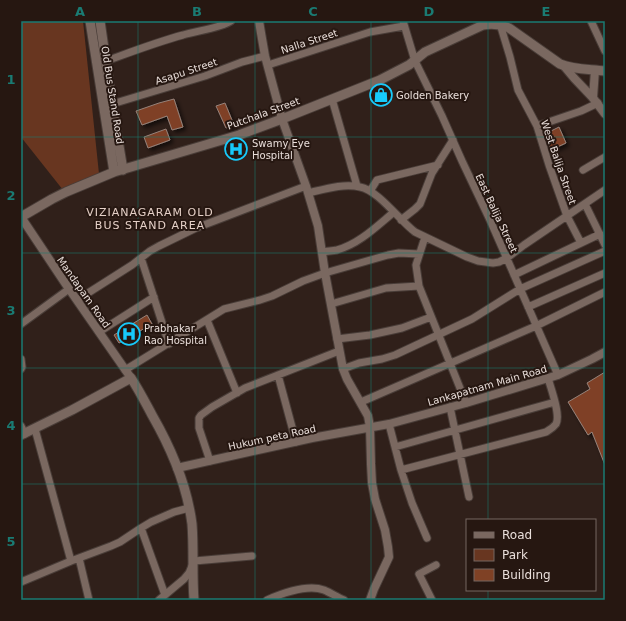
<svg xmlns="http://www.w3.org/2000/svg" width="626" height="621" font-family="'DejaVu Sans',sans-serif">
<defs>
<filter id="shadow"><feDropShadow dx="3" dy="3" stdDeviation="2" flood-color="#0009"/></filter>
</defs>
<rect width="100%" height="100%" fill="#30201a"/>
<path fill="#683620" d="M21,21H83L99,174L63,190L21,137Z"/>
<path fill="#7f4125" stroke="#96827a" filter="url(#shadow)" d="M174,99L183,127L172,130L167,116L142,125L136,111L159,103Z
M225,103L234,125L226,128L216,106Z
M559,127L566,143L551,150L545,134Z
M166,129L170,140L148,148L144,137Z
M147,315L152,324L119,343L114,335Z
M605,372V465L592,432L588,435L568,402L590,389L587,383Z"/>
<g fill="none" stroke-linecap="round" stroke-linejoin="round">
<g stroke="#493d38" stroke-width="9">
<path id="minor" d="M403,21L415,61L442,116L462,161L490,220L558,375
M591,21L605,51
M502,22L500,24L510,57L518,90L537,126L549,165L567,216L581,243
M106,61C131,52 157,42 183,35C196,31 221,28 231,21
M268,65L370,32L404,26
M332,99L357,186
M112,104L205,76L242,62L265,56
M537,126L581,111L598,103
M583,170L605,157
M370,191L377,180L438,165
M308,193C325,189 344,183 360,187C378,190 400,221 415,232L467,257L478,261L493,263L499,262L507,258L524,245L605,190
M585,204L605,245
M401,220L415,209L420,204L432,173L453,140
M425,237L416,265L419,286L466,403
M322,252C327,251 332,251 337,250C359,244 377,226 394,212
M141,258L169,344
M514,275L600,234
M77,300L132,265L150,251L159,246L196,228L306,186
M331,304L386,288L419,286
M528,307L605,273
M207,320L237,393
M21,324L69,289
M99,332L154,297
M337,339L370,335L402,328L431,317
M21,359L22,367L21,369
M343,369L359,363L382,359L395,355L472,319L520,289L605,251
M125,370L224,309L260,300L272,296L303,281L325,273L388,255L399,253L419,254
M278,375L296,442
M361,402L536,326L605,292
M450,407L469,497
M389,424L401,470L412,503L427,538
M21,426L25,434
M35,429L71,561
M395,447L555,402
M210,461L199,428V418L201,415L212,407L245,388L339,351
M401,470L546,432C549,430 553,428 556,424C561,415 551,389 548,378
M141,528L165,595
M79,558L89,600
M21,582L71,561L111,546L120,542L141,528L151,522L174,512L189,508
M159,600L184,579L189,573L194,561L252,556
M267,600C283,593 307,584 324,590C331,593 337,597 344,600
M432,600L419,574L436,565"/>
</g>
<g stroke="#493d38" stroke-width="10">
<path id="tertiary" d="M259,21L261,33L265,56L282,119L306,186L318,226L325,273L343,369L347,379L368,416L370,427L371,464L372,483L375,499L385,530L388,547L389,557L374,589L370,600
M564,66L574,78L593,98L605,114
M593,98L595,70
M21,217L65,283L131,378
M177,468L312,438L389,424L466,403L558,375L592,359L605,352"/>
</g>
<g stroke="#493d38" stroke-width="11">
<path id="secondary" d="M90,21L114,172
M100,21L112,104L123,170
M21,217L52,199L66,192L114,172L239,135L282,119L380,80L409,65L425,52L483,25C493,23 500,24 509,28L560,64C574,70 590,69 605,71
M21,435L72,410L131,378C139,390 145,402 152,415C171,448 187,485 192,524C194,549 192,575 194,600"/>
</g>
<use href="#minor" stroke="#7a6860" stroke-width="7"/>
<use href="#tertiary" stroke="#7a6860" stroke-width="8"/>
<use href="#secondary" stroke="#7a6860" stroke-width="9"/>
</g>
<path fill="none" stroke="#1a7b73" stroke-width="1" stroke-opacity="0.55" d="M138,21V600M255,21V600M371,21V600M488,21V520M21,137H605M21,253H605M21,368H605M21,484H605M488,590V600"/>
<defs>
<g id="shop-ring" transform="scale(1.15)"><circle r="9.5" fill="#261711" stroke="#17cafb" stroke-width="1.5"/><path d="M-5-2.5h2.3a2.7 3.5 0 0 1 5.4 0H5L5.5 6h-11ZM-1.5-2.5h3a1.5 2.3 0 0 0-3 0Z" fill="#17cafb"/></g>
<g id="hospital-ring" transform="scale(1.15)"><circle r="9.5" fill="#261711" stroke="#17cafb" stroke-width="1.5"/><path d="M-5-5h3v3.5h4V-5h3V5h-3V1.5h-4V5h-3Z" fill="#17cafb"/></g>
</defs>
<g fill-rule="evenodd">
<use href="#shop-ring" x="381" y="95"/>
<use href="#hospital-ring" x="236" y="149"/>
<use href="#hospital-ring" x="129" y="334"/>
</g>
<g text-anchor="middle" stroke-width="4" stroke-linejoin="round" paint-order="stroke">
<g font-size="10" fill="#e9deda" stroke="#261711">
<text transform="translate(309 41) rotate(-18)" y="4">Nalla Street</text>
<text transform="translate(186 71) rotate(-18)" y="4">Asapu Street</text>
<text transform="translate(113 95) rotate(81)" y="4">Old Bus Stand Road</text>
<text transform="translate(263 113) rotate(-20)" y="4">Putchala Street</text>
<text transform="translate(559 162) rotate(71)" y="4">West Balija Street</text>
<text transform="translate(497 213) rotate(65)" y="4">East Balija Street</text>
<text transform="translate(84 292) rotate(55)" y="4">Mandapam Road</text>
<text transform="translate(487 385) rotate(-16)" y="4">Lankapatnam Main Road</text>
<text transform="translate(272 437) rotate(-12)" y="4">Hukum peta Road</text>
</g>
<g font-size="10" fill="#e9deda" stroke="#261711" text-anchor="start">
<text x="396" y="99">Golden Bakery</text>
<text x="252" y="147">Swamy Eye<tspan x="252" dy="12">Hospital</tspan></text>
<text x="144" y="332">Prabhakar<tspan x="144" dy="12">Rao Hospital</tspan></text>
</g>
<g font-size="11" letter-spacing="1" fill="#e5d0c7" stroke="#261711">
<text x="150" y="216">VIZIANAGARAM OLD<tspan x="150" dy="13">BUS STAND AREA</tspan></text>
</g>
</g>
<rect width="626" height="621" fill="none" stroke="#261711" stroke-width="44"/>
<rect x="466" y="519" width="130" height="72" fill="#261711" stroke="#746761"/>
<rect x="474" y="532" width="20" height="6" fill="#7a6860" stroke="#746761"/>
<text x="502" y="539" font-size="12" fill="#e9deda">Road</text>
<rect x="474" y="549" width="20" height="12" fill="#683620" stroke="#746761"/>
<text x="502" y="559" font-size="12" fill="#e9deda">Park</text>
<rect x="474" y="569" width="20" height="12" fill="#7f4125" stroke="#746761"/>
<text x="502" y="579" font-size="12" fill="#e9deda">Building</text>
<rect x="22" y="22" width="582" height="577" fill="none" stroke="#1a7b73" stroke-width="1.5"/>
<g font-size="13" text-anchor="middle" font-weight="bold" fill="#1a7b73">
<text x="80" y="16">A</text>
<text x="197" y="16">B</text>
<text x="313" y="16">C</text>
<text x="429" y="16">D</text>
<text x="546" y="16">E</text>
<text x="11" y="84">1</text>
<text x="11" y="200">2</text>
<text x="11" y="315">3</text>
<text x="11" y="430">4</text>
<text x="11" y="546">5</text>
</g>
</svg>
